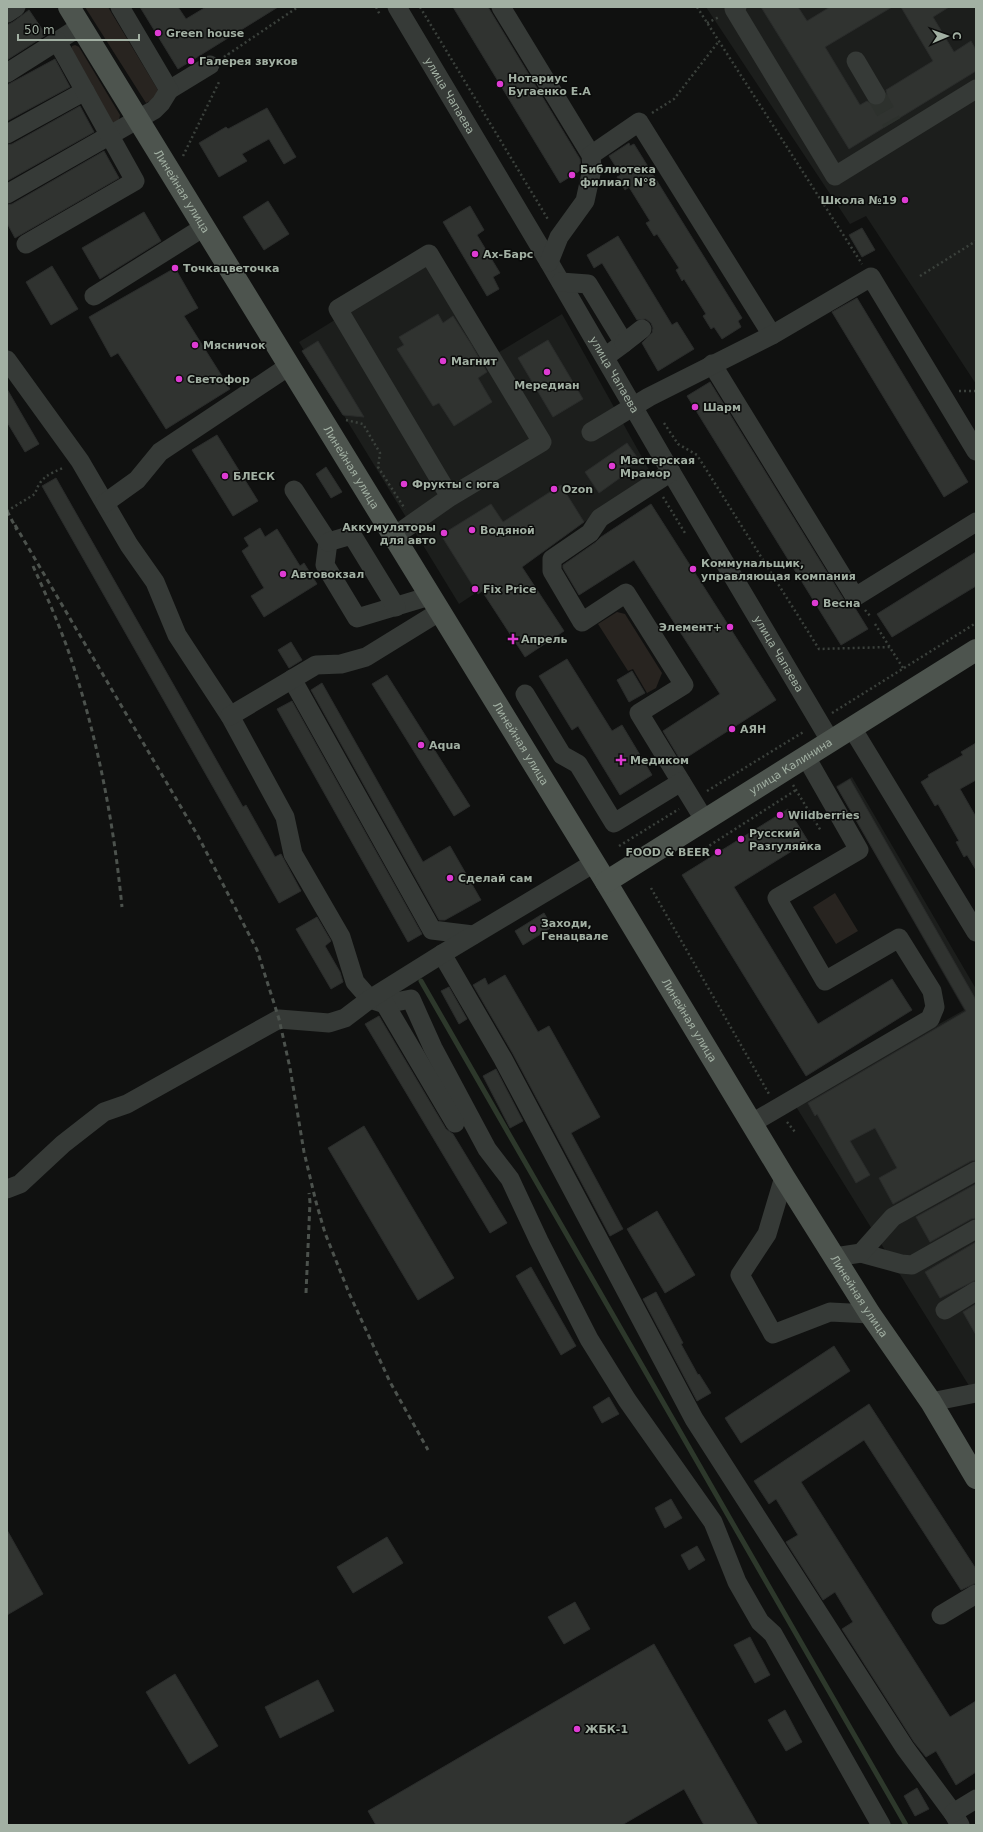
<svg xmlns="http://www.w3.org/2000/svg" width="983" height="1832" font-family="'DejaVu Sans',sans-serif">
<rect width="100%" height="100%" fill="#101110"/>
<path fill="#1c1e1c" d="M706,7H976V384L866,216L850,224Z
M437,257L496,354L562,314L653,477L459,604L299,342Z
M852,777L976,989V1397L795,1105L964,1010L836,786Z"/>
<path fill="#282420" d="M85,7H108L161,95L146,103Z
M75,45L79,47L120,115L119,120L113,123L111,121L71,49L72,46Z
M617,612L625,614L662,673L656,688L647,693L633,669L628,671L598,624Z
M835,893L858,931L836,944L813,907Z"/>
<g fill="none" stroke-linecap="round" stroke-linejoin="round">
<path stroke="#2d382b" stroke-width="5" d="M421,981L906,1825"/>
</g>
<path fill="#303330" stroke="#2a2c2b" d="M140,7H178L186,19L206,7H278L178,69Z
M453,7H488L580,159L581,170L560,183Z
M761,7H798L807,21L830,7H892L825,47L860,105L867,101L876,106L882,104L887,95L886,90L933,61L901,7H949L933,17L954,52L971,41L976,50V71L849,149Z
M29,10L46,35L7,60V25L13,22Z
M55,59L70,87L7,121V85Z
M80,106L94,132L7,181V145L12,144Z
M267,108L296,157L284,164L269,139L242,154L247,161L219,177L199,143L226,127L228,129Z
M629,143L630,146L634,144L742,318L738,321L741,327L722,339L714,327L711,329L703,316L706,314L684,279L682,281L676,270L679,268L657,234L654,236L646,223L650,221L629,187L625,190L617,177L621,175L609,156Z
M104,151L119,178L15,238L7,223V205L12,204Z
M268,201L289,234L264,250L243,217Z
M470,206L484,230L477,235L500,273L493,277L499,289L487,296L443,222Z
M144,212L161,241L100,279L82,248Z
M862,228L875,250L862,257L849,235Z
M618,236L672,325L677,322L694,349L658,371L642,343L652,333L653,328L651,323L646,319L637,320L602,263L594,268L587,255Z
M52,266L78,309L51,325L26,282Z
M175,268L198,308L184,316L230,389L166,429L118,353L111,357L89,317Z
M857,298L968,482L944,497L832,312Z
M438,314L443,323L453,316L471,344L487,372L478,378L492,402L454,426L439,403L433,406L397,349L404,345L399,337Z
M548,340L583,399L553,417L518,358Z
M318,341L364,417L343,415L302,351Z
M710,382L846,603L849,606L855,608L868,629L841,645L687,396Z
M7,389L39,444L25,452L7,422Z
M217,435L258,501L233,516L192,450Z
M627,443L639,460L622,472L624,475L599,493L585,472Z
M326,467L342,492L331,498L316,474Z
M56,478L243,807L246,805L275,857L281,854L301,891L279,903L42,486Z
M561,485L584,522L522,567L564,631L525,657L482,591L478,594L441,535L491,504L503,522Z
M651,504L776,700L681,761L663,731L720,694L634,560L579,595L563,568V565L596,542L601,537Z
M260,528L265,537L277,529L300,566L304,563L317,584L264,617L251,596L264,588L242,551L249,546L244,538Z
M976,552V586L892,637L877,614Z
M291,642L302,660L289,668L278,650Z
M567,659L612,731L622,725L652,775L620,795L578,726L572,730L539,676Z
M632,671L645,693L629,702L617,680Z
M387,675L470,806L454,816L372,684Z
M322,683L423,862L450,846L481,900L445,920H439L311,690Z
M292,701L422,934L408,942L277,709Z
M976,743V780L960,789L976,817V870L967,855L964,857L956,842L959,841L938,804L935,806L921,782L929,777L928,775L963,755L961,752Z
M850,779L976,1000V1160L971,1161L893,1204L879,1178L897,1168L875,1128L850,1141L870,1175L856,1183L817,1114L815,1116L808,1103L966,1011L837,787Z
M788,809L808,841L734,887L818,1024L892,979L912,1010L806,1076L682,875Z
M544,913L552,927L523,945L515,931Z
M317,917L331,941L325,946L340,972L343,982L331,989L296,929Z
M505,975L538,1032L549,1026L600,1117L571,1133L623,1229L610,1236L513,1054L473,985L485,978L488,985Z
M449,987L467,1019L459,1024L441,991Z
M379,1016L446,1129L453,1134L507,1223L490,1233L365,1024Z
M496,1069L523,1121L510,1128L483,1076Z
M364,1126L454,1278L418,1300L328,1148Z
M976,1184V1218L971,1219L930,1242L916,1217Z
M657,1211L695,1275L665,1293L627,1229Z
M976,1242V1280L940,1298L925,1272Z
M531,1267L576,1346L561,1355L516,1276Z
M656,1292L683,1343L681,1344L698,1375L699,1374L711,1393L697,1401L643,1299Z
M976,1304V1335L963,1312Z
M834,1346L850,1371L741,1443L725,1418Z
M609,1397L619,1414L602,1423L593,1407Z
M869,1404L976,1569V1583L961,1590L864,1440L801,1482L950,1717L976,1701V1772L956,1785L936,1751L926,1757L914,1742L842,1629L853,1622L835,1592L823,1600L786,1542L798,1535L776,1499L769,1504L754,1481Z
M671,1499L682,1518L665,1528L655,1508Z
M7,1530L43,1594L7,1615Z
M387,1537L403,1563L353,1593L337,1567Z
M697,1546L705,1560L689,1570L681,1555Z
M575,1602L590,1629L564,1644L548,1617Z
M750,1637L770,1675L755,1683L734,1645Z
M654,1644L758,1825H704L684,1789L622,1825H376L368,1811Z
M175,1674L218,1746L189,1764L146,1692Z
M318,1680L334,1711L280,1738L265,1707Z
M785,1710L802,1742L786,1751L768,1720Z
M917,1788L929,1809L915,1816L904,1796Z"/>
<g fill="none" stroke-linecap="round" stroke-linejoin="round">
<path stroke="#2d312d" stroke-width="19" stroke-dasharray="19 10" stroke-linecap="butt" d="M876,95L892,123"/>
<path stroke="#3b413c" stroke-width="2.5" stroke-dasharray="2 3" stroke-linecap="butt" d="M376,7L380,15
M420,7L549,221
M697,7L862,264
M707,23L719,17
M224,57L298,7
M227,60L229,53
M652,113L674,99L719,41
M183,156L220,80
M920,276L976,241
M959,391H976
M346,420L363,424L380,453L378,467L405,509
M664,423L678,444L697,455L819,649L890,647
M663,497L685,533
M7,511L35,494C40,477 49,474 65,467
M865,610L871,617
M875,624L903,668
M832,713L976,623
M793,785L821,831
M707,791L805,731
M619,846L679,809
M701,851L796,790
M651,888L769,1094
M787,1122L795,1132"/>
<g stroke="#363a37" stroke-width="19">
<path id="s1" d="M397,7L549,262L671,472L831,742"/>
<path d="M501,7L591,155L592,169L585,201L559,237L549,262"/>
<path d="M737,7L734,9L835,176L976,89"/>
<path d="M7,13L16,7"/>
<path d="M856,61L876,95"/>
<path d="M7,73L81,26"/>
<path d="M169,90L210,65"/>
<path d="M7,134L85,91"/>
<path d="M591,155L639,122L772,335"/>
<path d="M7,194L154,110L161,103L169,90L120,7"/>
<path d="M26,244L135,181L57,41"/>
<path d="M561,282L588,284L624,343L605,357"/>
<path d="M94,296L204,227"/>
<path d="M624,343L642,329"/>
<path d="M7,360L80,461L129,545L155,582L177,635L230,716L285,817L293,854L341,937L355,982L370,999L385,1004L411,999L433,1048L487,1149L510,1179L539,1241L589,1339L627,1400L713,1522L737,1582L760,1622L773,1634L881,1825"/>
<path d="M712,364L855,597L976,522"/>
<path d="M591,432L649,397L772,335L871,277L976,451"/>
<path d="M671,472L600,518L590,533L552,559V571L582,622L626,593L684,685L639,713L705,821"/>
<path d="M294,490L328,542L325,565L357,618L430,596"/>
<path d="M105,503L137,480L160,452L289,366"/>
<path d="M393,537L450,497L542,442L429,254L338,309L450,497"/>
<path d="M328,542L352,535L396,607"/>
<path d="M292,679L432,930L473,935"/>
<path d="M525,694L562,755L578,764L614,823L681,782"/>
<path d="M230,716L316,665L341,664L366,657L439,612"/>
<path d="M852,728L976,932"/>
<path d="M442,954L503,1059L694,1419L905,1748L953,1813L960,1825"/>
<path d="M385,1004L455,1123"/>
<path d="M752,1123L930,1019L935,1007L932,991L899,938L825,981L777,898L859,850L806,757"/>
<path d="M784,1177L767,1234L740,1275L773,1334L830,1312L870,1314"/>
<path d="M7,1189L20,1184L63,1144L104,1112L127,1104L279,1019L329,1023L345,1018L370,999L442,954L594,863"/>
<path d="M861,1253L901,1264L912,1265L976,1229"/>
<path d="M835,1257L861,1253L893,1217L976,1171"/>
<path d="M945,1310L976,1291"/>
<path d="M931,1402L976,1393"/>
<path d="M941,1615L976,1594"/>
<path d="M953,1813L976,1799"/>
</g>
<g stroke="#4d544e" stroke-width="22">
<path id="s2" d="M69,7L606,882L784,1177L870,1314L931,1402L976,1478"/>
<path id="s3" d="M606,882L976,650"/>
</g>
<path stroke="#4c524d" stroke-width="3" stroke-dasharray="5 4" stroke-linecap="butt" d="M7,511L17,530
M15,525L198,836L257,950L279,1019L290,1068L304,1152L316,1202L325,1233L349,1293L390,1382L428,1450
M33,566C48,599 63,633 74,668C99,745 114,826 122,907
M306,1293L310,1202L309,1193"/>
</g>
<g fill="#de3bd3" stroke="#0b0c0b" stroke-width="1.5">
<circle cx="158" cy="33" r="4"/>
<circle cx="191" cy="61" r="4"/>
<circle cx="500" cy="84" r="4"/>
<circle cx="572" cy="175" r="4"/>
<circle cx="905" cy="200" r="4"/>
<circle cx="475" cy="254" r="4"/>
<circle cx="175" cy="268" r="4"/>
<circle cx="195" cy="345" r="4"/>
<circle cx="443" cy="361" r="4"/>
<circle cx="547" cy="372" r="4"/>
<circle cx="179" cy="379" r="4"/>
<circle cx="695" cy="407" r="4"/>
<circle cx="612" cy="466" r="4"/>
<circle cx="225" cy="476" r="4"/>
<circle cx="404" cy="484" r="4"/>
<circle cx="554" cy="489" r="4"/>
<circle cx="472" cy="530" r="4"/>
<circle cx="444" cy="533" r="4"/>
<circle cx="693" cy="569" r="4"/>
<circle cx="283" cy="574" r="4"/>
<circle cx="475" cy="589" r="4"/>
<circle cx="815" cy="603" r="4"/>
<circle cx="730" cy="627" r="4"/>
<path d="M511 633h4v4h4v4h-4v4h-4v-4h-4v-4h4z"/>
<circle cx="732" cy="729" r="4"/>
<circle cx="421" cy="745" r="4"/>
<path d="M619 754h4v4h4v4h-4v4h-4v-4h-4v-4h4z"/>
<circle cx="780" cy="815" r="4"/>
<circle cx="741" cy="839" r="4"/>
<circle cx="718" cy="852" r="4"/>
<circle cx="450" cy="878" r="4"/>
<circle cx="533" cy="929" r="4"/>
<circle cx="577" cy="1729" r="4"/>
</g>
<g text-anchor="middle" stroke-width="3" stroke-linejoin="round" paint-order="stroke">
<g font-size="11" font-weight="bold" fill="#a2b0a3" stroke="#0b0c0b" text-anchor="start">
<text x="166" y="37">Green house</text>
<text x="199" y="65">Галерея звуков</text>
<text x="508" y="82">Нотариус<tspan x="508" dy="13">Бугаенко Е.А</tspan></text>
<text x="580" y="173">Библиотека<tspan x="580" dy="13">филиал N°8</tspan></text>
<text x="897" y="204" text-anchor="end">Школа №19</text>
<text x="483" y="258">Ах-Барс</text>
<text x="183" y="272">Точкацветочка</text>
<text x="203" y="349">Мясничок</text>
<text x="451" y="365">Магнит</text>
<text x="187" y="383">Светофор</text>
<text x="547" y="389" text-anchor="middle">Мередиан</text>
<text x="703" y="411">Шарм</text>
<text x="620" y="464">Мастерская<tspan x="620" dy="13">Мрамор</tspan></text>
<text x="233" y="480">БЛЕСК</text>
<text x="412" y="488">Фрукты с юга</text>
<text x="562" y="493">Ozon</text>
<text x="436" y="531" text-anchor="end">Аккумуляторы<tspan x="436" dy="13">для авто</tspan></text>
<text x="480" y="534">Водяной</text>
<text x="701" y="567">Коммунальщик,<tspan x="701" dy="13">управляющая компания</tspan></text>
<text x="291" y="578">Автовокзал</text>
<text x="483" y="593">Fix Price</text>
<text x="823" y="607">Весна</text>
<text x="722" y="631" text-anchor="end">Элемент+</text>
<text x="521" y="643">Апрель</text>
<text x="740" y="733">АЯН</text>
<text x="429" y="749">Aqua</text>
<text x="630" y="764">Медиком</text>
<text x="788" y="819">Wildberries</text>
<text x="749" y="837">Русский<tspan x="749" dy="13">Разгуляйка</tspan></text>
<text x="710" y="856" text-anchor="end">FOOD &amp; BEER</text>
<text x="458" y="882">Сделай сам</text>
<text x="541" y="927">Заходи,<tspan x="541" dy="13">Генацвале</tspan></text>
<text x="585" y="1733">ЖБК-1</text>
</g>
<g font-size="11" fill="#a2b0a3" stroke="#0b0c0b">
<text dy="4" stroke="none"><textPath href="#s1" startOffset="103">улица Чапаева</textPath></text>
<text dy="4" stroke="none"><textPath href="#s2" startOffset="216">Линейная улица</textPath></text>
<text dy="4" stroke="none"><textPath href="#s1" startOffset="427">улица Чапаева</textPath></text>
<text dy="4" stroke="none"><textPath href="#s2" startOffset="540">Линейная улица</textPath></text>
<text dy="4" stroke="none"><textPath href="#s1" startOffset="751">улица Чапаева</textPath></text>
<text dy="4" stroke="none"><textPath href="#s2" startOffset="864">Линейная улица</textPath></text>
<text dy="4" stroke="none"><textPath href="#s3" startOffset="218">улица Калинина</textPath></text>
<text dy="4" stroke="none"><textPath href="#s2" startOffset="1188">Линейная улица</textPath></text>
<text dy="4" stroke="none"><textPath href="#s2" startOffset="1512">Линейная улица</textPath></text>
</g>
</g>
<rect width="983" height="1832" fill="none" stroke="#a2b0a3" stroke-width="16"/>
<g transform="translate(947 36) rotate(88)" stroke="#0b0c0b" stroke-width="3" paint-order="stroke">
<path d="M0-3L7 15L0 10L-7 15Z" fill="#a2b0a3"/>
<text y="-6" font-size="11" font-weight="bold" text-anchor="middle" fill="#a2b0a3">С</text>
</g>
<path d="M18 34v6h121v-6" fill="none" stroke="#a2b0a3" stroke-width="2"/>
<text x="24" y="34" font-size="12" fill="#a2b0a3" stroke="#0b0c0b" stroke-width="3" paint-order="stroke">50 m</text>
</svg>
